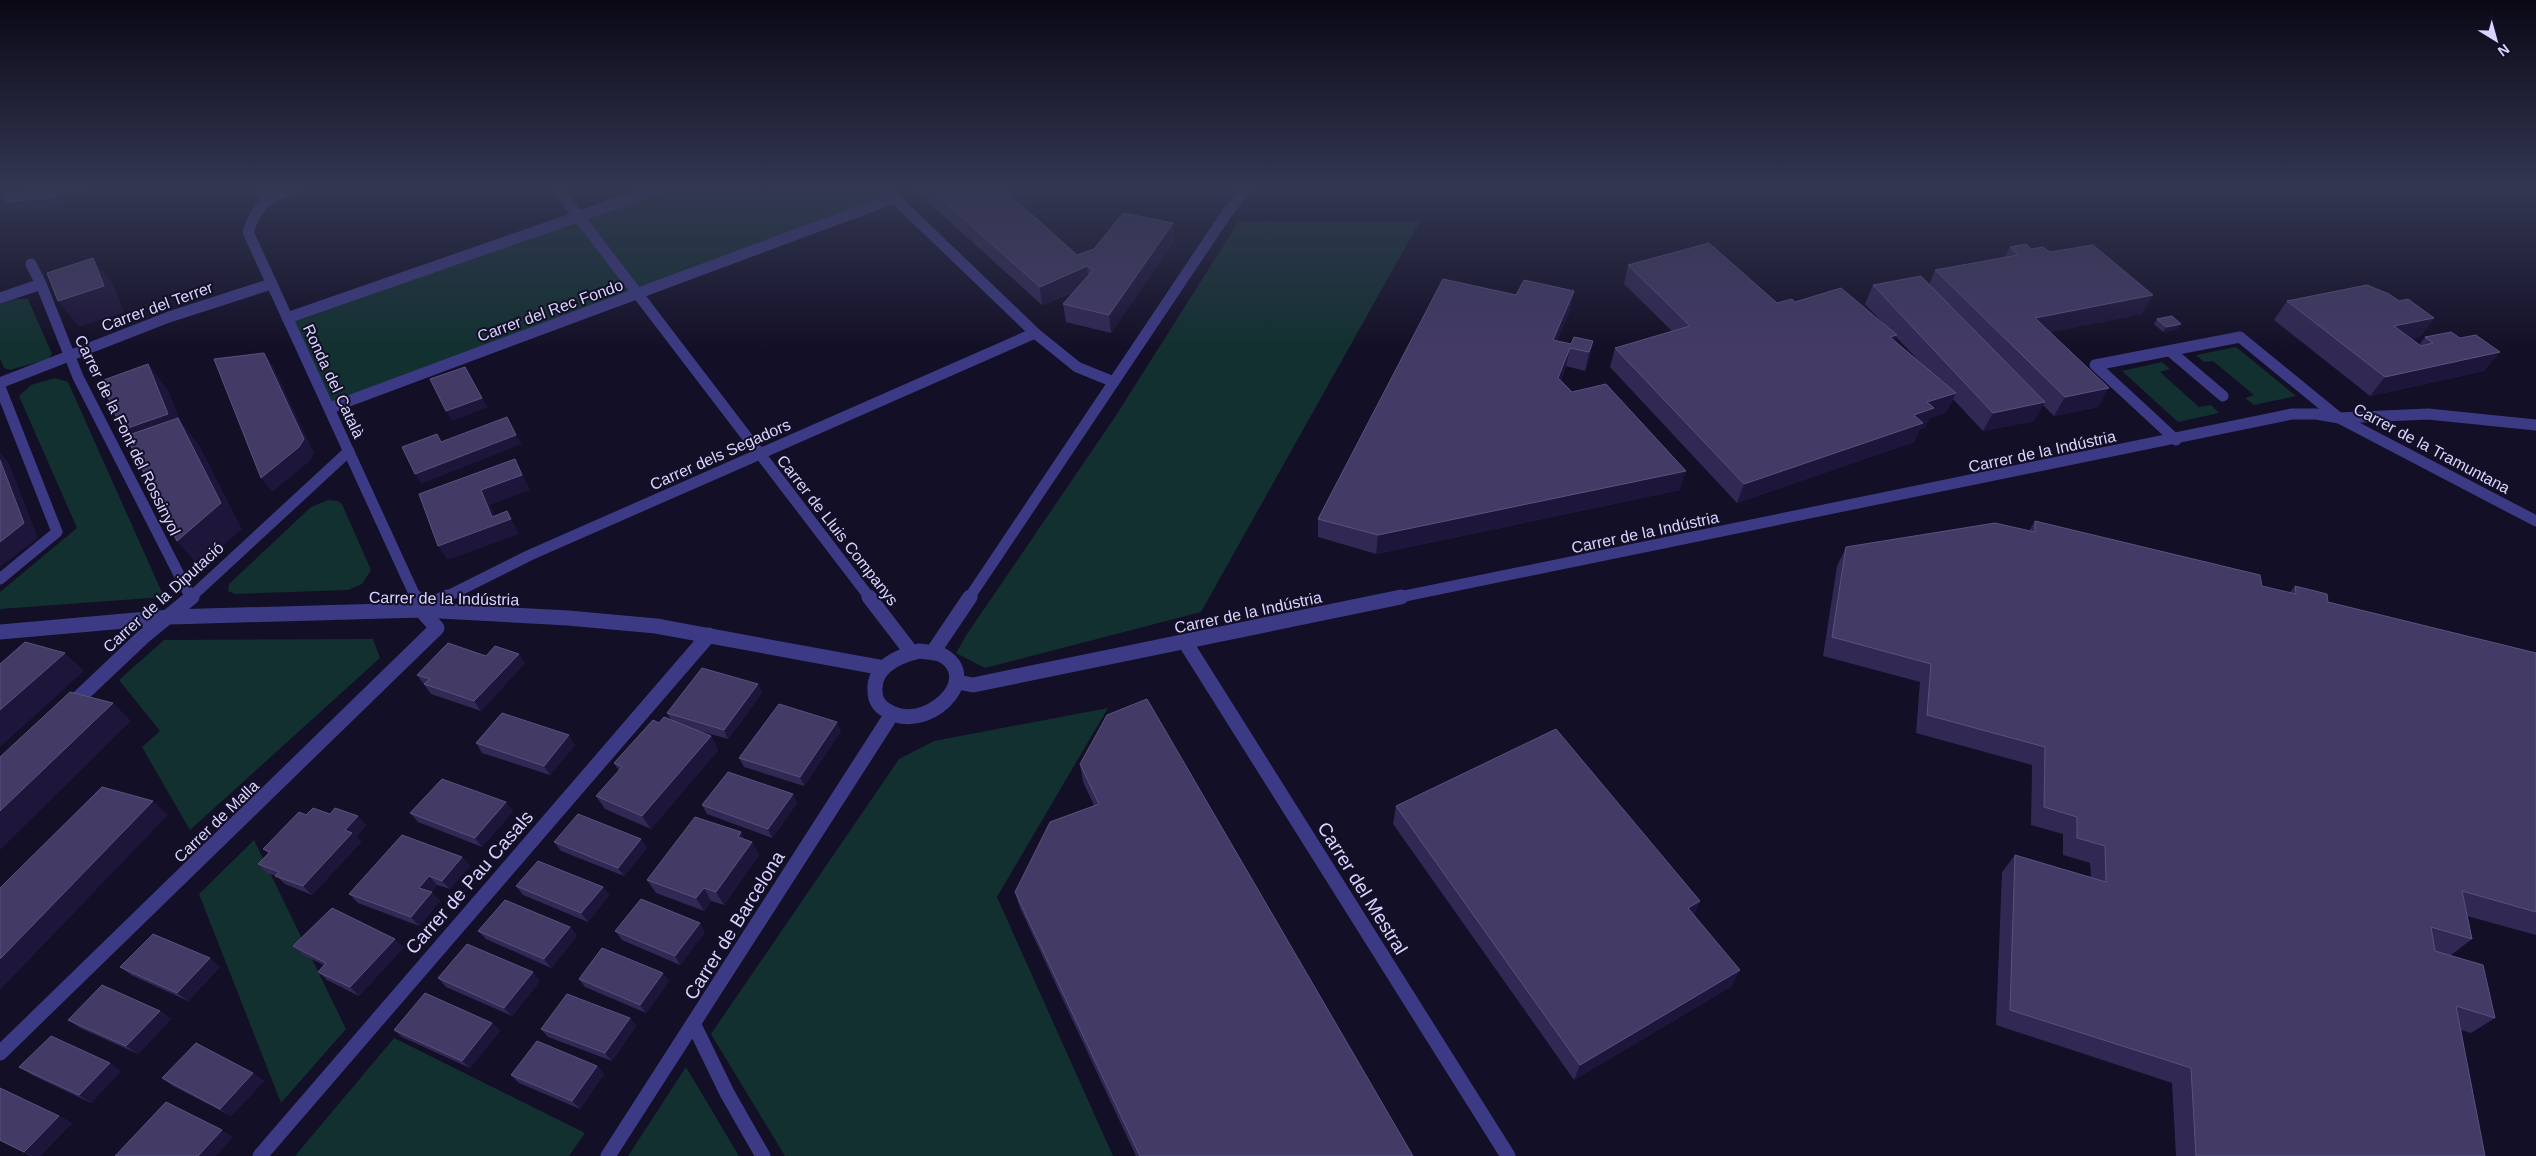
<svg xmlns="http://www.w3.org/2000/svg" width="2536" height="1156" font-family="Helvetica,sans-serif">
<rect width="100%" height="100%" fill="#130f26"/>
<path fill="#12302f" d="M663,187H883L894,198L330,408L287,318Z
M1239,221H1420L1201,612L985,668L956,653L967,634L1115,417Z
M16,299H28L52,354L48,359L10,370L4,368L0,359V304Z
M2236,347L2296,396L2254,405L2245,398L2254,395L2213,361L2204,362L2196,355Z
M2162,362L2170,369L2160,372L2199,407L2211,405L2219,413L2178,422L2122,371Z
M55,378L68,382L164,597L0,609V592L77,528L19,396L31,385Z
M328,500L338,501L342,504L371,570L362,584L348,590L235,594L228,591L229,584L311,507Z
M373,639L380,658L190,830L142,747L160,731L119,680L164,640Z
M1108,708L997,897L1113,1156H785L711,1034L899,759L934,741Z
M254,840L346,1029L281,1103L199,894Z
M394,1038L585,1133L569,1156H295Z
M686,1067L739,1156H628Z"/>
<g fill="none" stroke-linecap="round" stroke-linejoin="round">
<path stroke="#3d3a85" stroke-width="11" d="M2170,351L2223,396
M2176,440L2095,365L2240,337L2339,418"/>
<path stroke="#3d3a85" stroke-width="11" d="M262,187L265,199
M299,187C270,196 258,202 248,232L416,598
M556,187L870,598
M883,187L1035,333L1077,367L1114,382
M31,264L41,284
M0,298L41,284L78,377L191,598
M287,318L663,187
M0,383L169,317L271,284
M0,387L57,532L0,579
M330,408L894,198
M2339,418L2536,521
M190,598L349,451
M444,598L530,555L1035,333
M969,598L1229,210L1248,187
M1395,598L2292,414H2316L2339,418L2428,414L2536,425"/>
<path stroke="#3d3a85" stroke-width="15" d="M869,597L912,653
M423,609L447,597
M0,632L170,617L421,610L568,618L656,626L884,668
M1185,642L1508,1156
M919,651C926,652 936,652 942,655C985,679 924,736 886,710C879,706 875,700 875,691C873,667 899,656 919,651Z
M933,652L970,597
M957,682L973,685L1401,597
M69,707L143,637L192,597
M694,1025L727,1093L763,1156
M0,1053L437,628L421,610L415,597
M260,1156L709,635
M608,1156L892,714"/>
</g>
<path fill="#312854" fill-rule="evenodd" d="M917,187H1001L1077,255L1174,241L1111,333L1066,322L1063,304L1074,292L1042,305L918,193Z
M2010,247L2031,249L2050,252L2142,314L2050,332L2098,407L2054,416L2043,405L2034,421L1983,431L1953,399L1946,412L1930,418L1925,427L1920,429L1914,442L1737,503L1610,367L1615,348L1672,331L1624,284L1628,265L1777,303L1795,302L1889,329L1865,304L1873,285H1929L1935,270L2005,257ZM1896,337L1921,363L1894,341Z
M2287,301H2399L2434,318L2420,337L2411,339L2419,345L2425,337L2460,338L2500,352L2484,371L2370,396L2274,320Z
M1570,310L1557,341L1571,344L1593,341L1589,360L1585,371L1566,366L1561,380L1572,392L1680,490L1376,554L1318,537V519Z
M2157,319L2178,329L2163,332L2154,324Z
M2035,521L2262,586L2289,593L2295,586L2328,602L2536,653V935L2467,916L2472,939L2450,956L2495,1018L2471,1033L2461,1030L2485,1156H2176L2172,1083L1996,1025L2002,872L2015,855L2091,877L2090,863L2063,855V834L2031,825L2032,765L1916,733L1920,682L1823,656L1837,566L1846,547L2029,531Z
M486,656L525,663L481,711L431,694L417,675Z
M758,684L762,693L728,739L689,728L711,736L718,750L651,829L605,809L596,796L619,771L614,763L659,723L671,720L667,713Z
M841,731L804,786L744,767L739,758Z
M476,743L575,745L550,775L482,753Z
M1080,764L1413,1156H1136L1020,908L1015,892L1094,805L1083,782Z
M506,802L513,811L482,847L418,822L410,813Z
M797,803L772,838L707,814L702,805Z
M1396,806L1700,901L1694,914L1732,986L1574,1080L1393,824Z
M330,814L358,816L366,825L356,837L361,842L312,895L285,884L276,876L267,873L258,864L268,853L263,849L306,815Z
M641,839L647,848L624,876L561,851L554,842Z
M745,839L752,842L759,855L724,905L711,901L704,911L656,893L647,880Z
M462,857L470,866L450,889L437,885L431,892L440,901L419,926L358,903L349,894Z
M516,886L603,887L609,895L588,922L523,895Z
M570,927L577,936L551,968L486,939L478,931Z
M615,931L705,932L680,965L622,940Z
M293,946L404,947L359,996L327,980L318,972L324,965L303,955Z
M120,967H220L188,1001L131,975Z
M438,978L540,981L512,1016L446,987Z
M579,979L669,981L646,1013L585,987Z
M160,1011L171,1019L138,1054L80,1028L68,1020Z
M630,1018L636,1026L612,1061L548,1037L541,1029Z
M492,1023L500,1031L470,1068L402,1037L394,1030Z
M597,1066L604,1074L580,1109L519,1083L511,1075Z
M19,1067L121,1071L91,1103L32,1075Z
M253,1073L264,1081L231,1116L173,1086L162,1078Z
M0,1088L59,1116L72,1123L40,1156H31L0,1141Z"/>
<path fill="#1d163a" d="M58,187H85L86,192L62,198L63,206L14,212L7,202Z
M1173,223L1174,241L1111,333L1109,315Z
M93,258L113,284L124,312L79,327L58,301Z
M1087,266L1089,285L1042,305L1040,287Z
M1574,291L1570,310L1550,359L1553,340Z
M2153,295L2142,314L2026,337L2035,318Z
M2434,318L2420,337L2380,345L2394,326Z
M2181,324L2178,329L2163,332L2166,327Z
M1897,335L1889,354L1890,337Z
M1593,341L1589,360L1585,371L1589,352Z
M1570,348L1566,366L1554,396L1558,378Z
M2500,352L2484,371L2370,396L2385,377Z
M264,353L274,368L314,453L310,461L272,492L261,478Z
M148,364L168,390L181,422L199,445L242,529L199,567L177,541L144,456L122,430Z
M2109,388L2098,407L2054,416L2065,397Z
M1956,393L1946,412L1930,418L1925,427L1920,429L1914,442L1737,503L1744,484L1914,415L1927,402Z
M482,398L488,407L452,421L446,411Z
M2045,402L2034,421L1983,431L1993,413Z
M516,435L522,444L421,484L415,474Z
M0,453L9,463L38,538L0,567Z
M515,459L530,490L490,505L498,524L507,511L519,534L448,560L438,546L481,490Z
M1686,471L1680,490L1376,554L1378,535Z
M65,653L84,671L0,747V710Z
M519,654L525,663L481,711L474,701Z
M758,684L762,693L728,739L724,730Z
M113,703L131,721L0,850V811Z
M837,722L841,731L804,786L800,777Z
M569,735L575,745L550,775L544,766Z
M711,736L718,750L651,829L642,816Z
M793,794L797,803L772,838L768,829Z
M153,801L168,815L0,990V959Z
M506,802L513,811L482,847L475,838Z
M358,816L366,825L356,837L361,842L312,895L303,886L345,830Z
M741,832L748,845L738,837Z
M641,839L647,848L624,876L618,868Z
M752,842L759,855L724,905L716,892Z
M462,857L470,866L450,889L442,881Z
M429,876L437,885L427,897L419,888Z
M603,887L609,895L588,922L581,913Z
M704,888L711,901L704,911L696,898Z
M432,892L440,901L419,926L411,917Z
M1700,901L1692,918L1688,908Z
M700,923L705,932L680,965L675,956Z
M570,927L577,936L551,968L544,959Z
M395,939L404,947L359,996L350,987Z
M210,958L220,967L188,1001L177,993Z
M1740,970L1732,986L1574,1080L1580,1065Z
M533,972L540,981L512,1016L504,1008Z
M663,973L669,981L646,1013L640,1005Z
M160,1011L171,1019L138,1054L126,1046Z
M630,1018L636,1026L612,1061L605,1053Z
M492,1023L500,1031L470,1068L462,1061Z
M110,1063L121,1071L91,1103L79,1095Z
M597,1066L604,1074L580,1109L572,1101Z
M253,1073L264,1081L231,1116L220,1109Z
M59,1116L72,1123L40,1156H32L24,1152Z
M222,1130L233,1137L216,1156H198Z"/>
<path fill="#433a66" stroke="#5a527e" d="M28,187H58L55,188V197L7,202L5,194L28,192Z
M928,187H1001L1077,255L1094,249L1123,213L1173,223L1109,315L1063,304L1093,270L1087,266L1040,287Z
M1709,243L1777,303L1792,299L1795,302L1841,288L1897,335L1890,337L1956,393L1927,402L1934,408L1914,415L1923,423L1744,484L1615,348L1690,326L1628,265Z
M2026,244L2031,249L2043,247L2050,252L2093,245L2153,295L2035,318L2109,388L2065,397L1935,270L2018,255L2010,247Z
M93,258L104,286L58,301L47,273Z
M1921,276L2045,402L1993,413L1873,285Z
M1443,279L1516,295L1524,280L1574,291L1553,340L1571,344L1574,337L1593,341L1589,352L1570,348L1558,378L1572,392L1606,384L1686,471L1378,535L1318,519Z
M2367,285L2389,294L2399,301L2408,299L2434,318L2394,326L2421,346L2433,343L2425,337L2451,332L2460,338L2476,335L2500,352L2385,377L2287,301Z
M2172,316L2181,324L2166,327L2157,319Z
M264,353L304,439L299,447L261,478L214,359Z
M148,364L168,414L122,430L101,381Z
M465,367L482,398L446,411L430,379Z
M507,417L516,435L415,474L402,447L437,434L441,442Z
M178,418L221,503L177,541L126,436Z
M515,459L522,475L481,490L492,517L507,511L511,519L438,546L419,494Z
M0,460L24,523L0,542Z
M2035,521L2260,575L2262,586L2296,594L2295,586L2327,594L2328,602L2536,653V912L2462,891L2472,939L2431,927L2435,951L2483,965L2495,1018L2456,1006L2485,1156H2196L2191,1068L2010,1010L2015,855L2106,882L2105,846L2077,838V817L2044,807L2045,747L1927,715L1931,664L1832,637L1846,547L1995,523L2035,532Z
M25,642L65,653L0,710V664Z
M448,643L486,656L495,646L519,654L474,701L424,684L430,679L417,675Z
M702,668L758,684L724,730L667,713Z
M70,692L113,703L0,811V757Z
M1147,699L1413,1156H1140L1015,892L1050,822L1099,804L1080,764L1107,715Z
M779,704L837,722L800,777L739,758Z
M502,713L569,735L544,766L476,743Z
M664,717L711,736L642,816L596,796L622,767L614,763L653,720L659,723Z
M1556,729L1700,901L1688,908L1740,970L1580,1065L1396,806Z
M728,772L793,794L768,829L702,805Z
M442,779L506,802L475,838L410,813Z
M102,787L153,801L0,959V888Z
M313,808L330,814L335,808L358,816L345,830L352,833L303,886L275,876L279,872L258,864L270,852L263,849L299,812L306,815Z
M578,814L641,839L618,868L554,842Z
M695,817L741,832L738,837L752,842L716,892L704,888L696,898L647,880Z
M402,835L462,857L442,881L429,876L419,888L432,892L411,917L349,894Z
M538,861L603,887L581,913L516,886Z
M641,899L700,923L675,956L615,931Z
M505,900L570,927L544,959L478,931Z
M332,908L395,939L350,987L318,972L326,963L293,946Z
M153,934L210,958L177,993L120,967Z
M467,944L533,972L504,1008L438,978Z
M602,948L663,973L640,1005L579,979Z
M102,985L160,1011L126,1046L68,1020Z
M425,993L492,1023L462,1061L394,1030Z
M567,994L630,1018L605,1053L541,1029Z
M51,1036L110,1063L79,1095L19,1067Z
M537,1041L597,1066L572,1101L511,1075Z
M196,1043L253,1073L220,1109L162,1078Z
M0,1088L59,1116L24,1152L0,1140Z
M166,1102L222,1130L198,1156H115Z"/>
<linearGradient id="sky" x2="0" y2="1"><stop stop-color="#0a0815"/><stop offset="0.54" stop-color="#333752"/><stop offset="1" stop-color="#333752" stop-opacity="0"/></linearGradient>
<rect width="2536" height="349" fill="url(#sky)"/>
<g text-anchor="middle" stroke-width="4" stroke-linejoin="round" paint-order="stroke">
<g font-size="16" fill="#d9d4ff" stroke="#130f26">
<text transform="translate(157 306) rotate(-20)" y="6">Carrer del Terrer</text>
<text transform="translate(550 310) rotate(-20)" y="6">Carrer del Rec Fondo</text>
<text transform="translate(334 381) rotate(65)" y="6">Ronda del Català</text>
<text transform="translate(128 435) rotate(64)" y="6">Carrer de la Font del Rossinyol</text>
<text transform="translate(2432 448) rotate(28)" y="6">Carrer de la Tramuntana</text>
<text transform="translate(2042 451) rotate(-12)" y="6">Carrer de la Indústria</text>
<text transform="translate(720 454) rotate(-24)" y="6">Carrer dels Segadors</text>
<text transform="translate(838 530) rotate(52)" y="6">Carrer de Lluis Companys</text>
<text transform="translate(1645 532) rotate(-12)" y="6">Carrer de la Indústria</text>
<text transform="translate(163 597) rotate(-42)" y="6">Carrer de la Diputació</text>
<text transform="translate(444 598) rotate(1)" y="6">Carrer de la Indústria</text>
<text transform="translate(1248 612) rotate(-12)" y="6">Carrer de la Indústria</text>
<text transform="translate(216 821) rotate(-44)" y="6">Carrer de Malla</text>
</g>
<g font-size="19" fill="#d9d4ff" stroke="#130f26">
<text transform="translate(469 882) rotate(-49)" y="7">Carrer de Pau Casals</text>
<text transform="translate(1363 888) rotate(58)" y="7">Carrer del Mestral</text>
<text transform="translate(734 925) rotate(-58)" y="7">Carrer de Barcelona</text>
</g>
</g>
<g transform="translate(2496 40) rotate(143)" stroke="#130f26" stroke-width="4" paint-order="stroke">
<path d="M0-4L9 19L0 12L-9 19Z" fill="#d9d4ff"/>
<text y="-8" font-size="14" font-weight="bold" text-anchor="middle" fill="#d9d4ff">N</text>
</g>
</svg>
